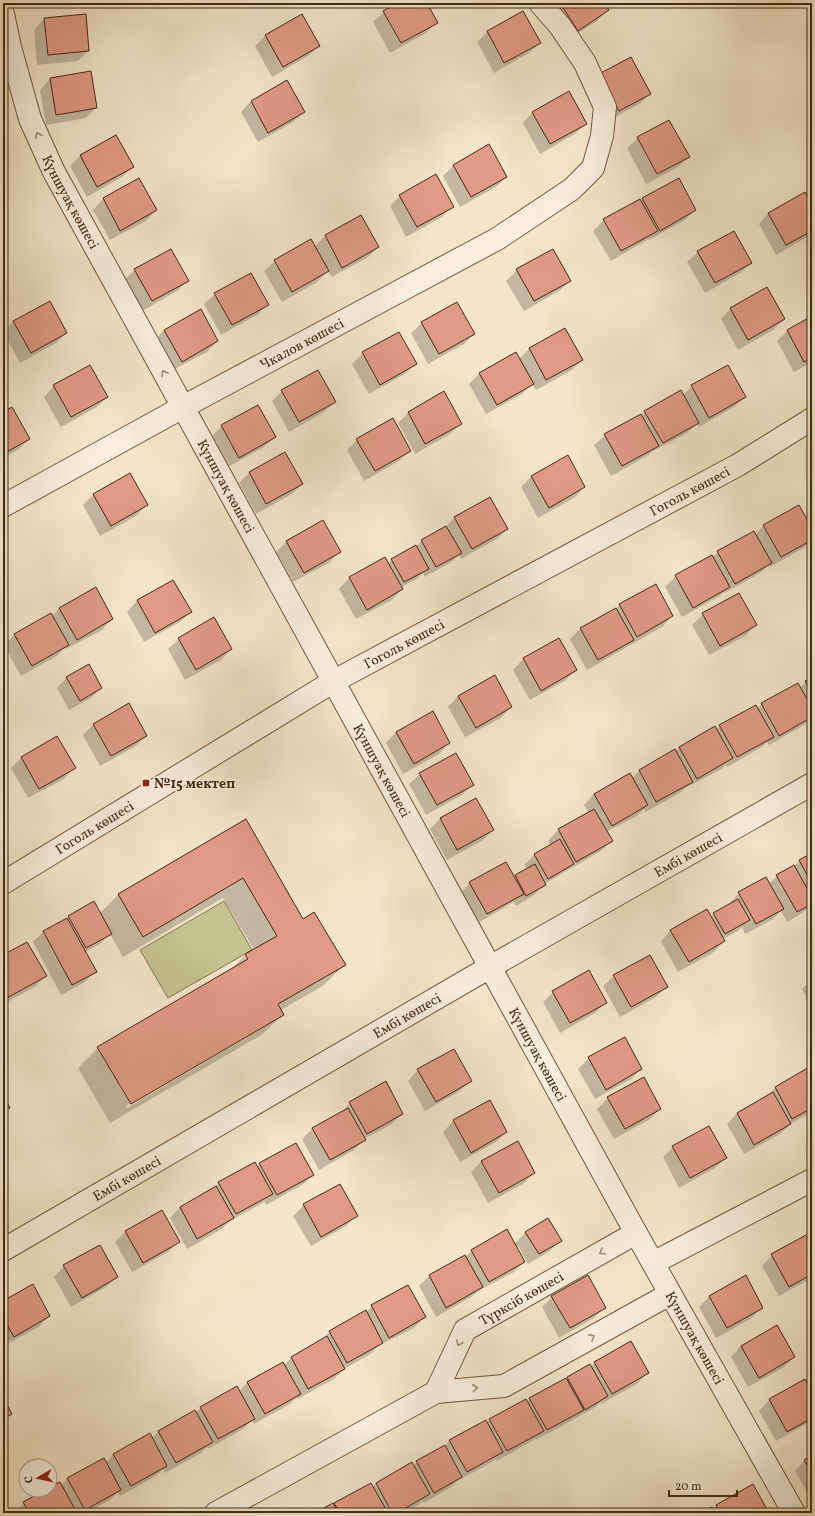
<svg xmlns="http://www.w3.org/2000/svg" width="815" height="1516" font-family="Vollkorn,serif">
<rect width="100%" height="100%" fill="#f4e5c8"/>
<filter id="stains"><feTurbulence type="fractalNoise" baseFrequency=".005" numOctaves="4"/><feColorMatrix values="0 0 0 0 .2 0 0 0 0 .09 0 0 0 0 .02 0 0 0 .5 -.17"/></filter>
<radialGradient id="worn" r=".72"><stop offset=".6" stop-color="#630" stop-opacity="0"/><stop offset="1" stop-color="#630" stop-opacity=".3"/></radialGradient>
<path fill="#c4c290" stroke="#847651" d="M224,901L252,950L168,998L140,950Z"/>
<path fill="#0003" fill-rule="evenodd" d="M399,3H426L437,22L426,33L390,53L373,22L384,12Z
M549,3H603L607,10L597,21L567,40Z
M523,12L540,43L529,53L494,73L477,42L487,32Z
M44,19L88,51L78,61L37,65L34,30Z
M266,35L318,46L308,56L272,77L255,46Z
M90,72L96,107L86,118L46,125L40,90L50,79Z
M287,81L304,112L293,122L258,142L241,112L251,101Z
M589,86L650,94L639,104L608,121Z
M533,112L586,123L575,134L540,154L523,123Z
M116,136L133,167L122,177L87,197L70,166L80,156Z
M638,138L688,157L678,167L646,184L627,148Z
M489,146L506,177L496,187L460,207L443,176L453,166Z
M678,179L695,210L685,220L649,240V239L611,261L593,231L604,220L640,201Z
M139,180L156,210L146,221L110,240L93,210L103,199Z
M400,196L452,206L442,217L406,237L390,206Z
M812,207V234L776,255L759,224L769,213Z
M361,216L378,247L368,257L332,277L328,271L317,282L282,302L264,271L275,261L314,247L325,236Z
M3,221L6,227L3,231Z
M698,252L751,263L740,273L705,293L687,262Z
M135,270L187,281L177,291L142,311L124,280Z
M517,270L570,281L559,291L524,311L506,281Z
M215,294L267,305L257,315L221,335L204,304Z
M49,302L66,333L56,343L20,363L3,332L13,322Z
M731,308L784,319L773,330L738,350L721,319Z
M812,317V362L794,372L777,341L787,331Z
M422,323L474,334L464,344L428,364L411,333Z
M565,329L582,360L572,370L536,390L532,384L522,394L486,414L469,384L480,373L519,359L529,349Z
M164,330L217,341L207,352L171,371L154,341Z
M398,333L415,364L405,374L369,394L352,364L363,353Z
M54,386L107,397L97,407L61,427L44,397Z
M692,386L745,397L734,407L699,427L697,424L687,433L651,452L647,456L611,476L594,445L605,435L641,416L645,412L683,395Z
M282,391L335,402L324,412L289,432L272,401Z
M444,393L461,423L450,434L415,454L398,423L408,413Z
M3,413L29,439L19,449L3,458Z
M222,426L275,437L264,447L228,467L211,437Z
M357,440L410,451L399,461L364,481L347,450Z
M285,453L302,484L292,494L256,514L239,483L249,473Z
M531,477L584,487L574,498L538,518L521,487Z
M93,495L146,505L136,516L100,536L83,505Z
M490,498L507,529L497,539L461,559L459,555L450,563L425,577L423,573L417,579L401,587L402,589L392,600L356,619L339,589L349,578L385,558L388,564L392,559L415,547L422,541L445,528L454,518Z
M799,506L812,530V540L805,547L770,567L769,565L760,573L725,593L724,592L718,597L682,617L665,587L676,576L712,558L718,552L755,535L763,526Z
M287,541L339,552L329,563L293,582L276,552Z
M173,581L190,612L180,622L144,642L127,612L137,601Z
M655,585L672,616L662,627L587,670L570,639L580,629Z
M60,608L112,619L102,630L66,649L65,647L57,656L21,676L4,645L15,634L52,616Z
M703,614L756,625L745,636L709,655L692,625Z
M179,639L231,649L221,660L185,680L168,649Z
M559,639L576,670L566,680L530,700L513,670L523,659Z
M67,677L101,688L91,698L69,710L57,688Z
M812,678V723L810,719L804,725L769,745L767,742L762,747L727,767L725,765L722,769L685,788L681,792L646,812L644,809L637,816L606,832L611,841L601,851L544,884L534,895L516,906L514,902L476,924L460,893L470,883L514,878L527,870L524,865L535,854L551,846L548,841L558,830L589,813L584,805L594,794L632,778L639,771L675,752L679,748L715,728L716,730L720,726L757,709L762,704L800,688L806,682Z
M458,696L511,707L501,718L465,737L448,707Z
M129,705L146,735L136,746L100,766L83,735L93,725Z
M396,732L449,743L439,754L403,774L386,743Z
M22,757L74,768L64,779L28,798L11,768Z
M420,774L472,785L462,795L426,815L409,784Z
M476,799L493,830L483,840L447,860L430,829L440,819Z
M245,821L303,920L344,965L324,985L281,1010L283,1014L263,1034L110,1123L78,1068L98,1048L230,970L246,955L254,950L223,898L123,957L110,934L100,944L85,952L95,971L85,982L61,995L33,942L43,932L69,917L100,913L119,894ZM261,1027V1029L127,1108L126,1106Z
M812,854V904L804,912L787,922L781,911L772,920L745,934L742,927L738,931L723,939L724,941L714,952L678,972L661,941L671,930L710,917L729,905V904L739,893L769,884L777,876Z
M3,956L45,976L35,987L3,1004Z
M649,956L666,987L656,997L620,1017L603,986L614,976Z
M812,980V1007L802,989Z
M553,992L606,1002L595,1013L560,1033L543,1002Z
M624,1038L641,1069L631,1079L595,1099L578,1069L589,1058Z
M810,1068L812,1070V1112L790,1124L780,1134L744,1154L727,1124L737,1113L765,1098L775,1088Z
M418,1070L471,1081L460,1091L425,1111L408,1081Z
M643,1078L660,1109L650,1119L614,1139L597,1109L608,1098Z
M489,1101L506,1132L496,1142L460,1162L443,1132L453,1121Z
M350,1103L402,1113L392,1124L364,1139L354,1150L319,1170L302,1139L312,1129L340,1114Z
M673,1147L726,1158L715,1168L679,1188L663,1157Z
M481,1162L534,1173L524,1183L488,1203L471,1172Z
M260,1164L313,1175L302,1185L266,1205L264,1201L261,1204L230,1221L222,1229L187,1249L170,1218L180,1207L211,1190L219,1183L257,1167Z
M304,1205L356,1216L346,1226L311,1246L293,1216Z
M126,1231L179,1242L168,1252L132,1272L115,1242Z
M526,1232L560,1240L550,1251L528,1264L518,1246L516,1247L524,1261L514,1272L478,1291L471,1297L436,1317L419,1286L429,1276L465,1257L472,1251L514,1244Z
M812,1243V1278L779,1296L762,1266L772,1255Z
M64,1266L117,1277L106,1287L71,1307L54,1277Z
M710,1296L762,1307L752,1318L716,1338L699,1307Z
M552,1297L605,1307L594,1318L559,1338L542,1307Z
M3,1302L49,1316L39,1327L3,1346Z
M372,1306L424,1317L414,1328L378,1346L372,1353L344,1369L334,1379L298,1399L297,1397L290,1404L254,1424L252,1420L243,1429L208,1449L207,1447L201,1453L165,1473L163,1469L156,1476L120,1496L118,1492L110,1500L87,1513H6L13,1509L15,1512L24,1503L47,1490H50V1488L61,1486L67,1479L103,1459L105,1463L113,1455L151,1439L159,1431L195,1413L201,1408L239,1391L247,1383L283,1363L284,1365L291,1358L320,1342L329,1332L366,1313Z
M741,1346L794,1357L783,1368L748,1387L731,1357Z
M595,1362L647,1373L637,1384L601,1404V1402L596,1407L536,1440L535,1438L532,1441L497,1461L495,1459L492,1462L456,1482L451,1487L424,1503L422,1501L419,1505L403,1513H318L372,1488L376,1483L412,1464L413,1466L417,1462L444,1447L449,1441L485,1421L486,1423L490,1420L526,1402L530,1399L567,1378L590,1366L591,1367Z
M805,1380L812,1393V1421L776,1441L759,1411L769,1400Z
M812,1456V1501L795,1471L805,1460Z
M717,1505L768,1513H703L712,1510Z"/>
<path fill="#e19a87" stroke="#432912" d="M397,3H427L438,23L401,43L383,11Z
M560,3H604L609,10L578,31Z
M523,11L541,43L504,63L487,31Z
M86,14L89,51L48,55L44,18Z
M302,14L320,46L283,67L265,35Z
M631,57L651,94L619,111L599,74Z
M91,71L97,108L56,115L50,78Z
M287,80L305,112L268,133L251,101Z
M569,91L587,124L550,144L532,112Z
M669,120L690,157L657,174L637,137Z
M116,135L134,167L97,187L80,155Z
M489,144L507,177L471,197L453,165Z
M436,174L454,207L417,227L399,195Z
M139,178L157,210L120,231L103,198Z
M679,178L696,210L660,231L642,198Z
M805,192L812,205V231L786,245L768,213Z
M640,199L658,231L621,251L603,219Z
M361,215L379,247L342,268L325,235Z
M734,231L752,263L715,283L697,251Z
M311,239L329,271L292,292L274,260Z
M171,249L189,281L152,301L134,269Z
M553,249L571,281L534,301L516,269Z
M251,273L269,305L232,325L214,293Z
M767,287L785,319L748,340L730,308Z
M50,301L67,333L31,353L13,321Z
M457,302L475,334L439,354L421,322Z
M201,309L218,341L182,362L164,330Z
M812,316V358L804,362L787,330Z
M565,328L583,360L546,380L529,348Z
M399,332L417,364L380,385L362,352Z
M516,352L534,384L497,405L479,373Z
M90,365L108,397L71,417L53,385Z
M728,365L746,397L709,418L691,385Z
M318,370L336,402L299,422L281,390Z
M681,390L699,423L663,443L644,411Z
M444,391L462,424L425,444L408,412Z
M258,405L276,437L239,458L221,425Z
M12,407L30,439L3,454V412Z
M641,414L659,446L622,466L604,434Z
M393,418L411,451L375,471L356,439Z
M285,452L303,484L266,504L249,472Z
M568,455L585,487L549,508L531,476Z
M130,473L148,505L111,526L93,494Z
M490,497L508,529L472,549L454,517Z
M799,505L812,528V540L781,557L763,525Z
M323,520L341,552L304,573L286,541Z
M446,526L462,553L436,567L421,540Z
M754,531L772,563L735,584L717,551Z
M416,545L429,569L404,582L391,559Z
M712,555L730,587L693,608L675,575Z
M385,557L403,589L367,610L349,577Z
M173,580L192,612L155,633L137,600Z
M656,584L673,616L637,637L619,604Z
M96,587L113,619L77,640L59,608Z
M739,593L757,625L720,646L702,613Z
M616,608L634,640L598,660L580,628Z
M51,613L69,645L32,666L14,634Z
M214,617L232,649L196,670L178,638Z
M559,638L577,670L541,691L523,658Z
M89,664L102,688L80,701L66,677Z
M495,675L512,707L476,728L458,696Z
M812,677V694L805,681Z
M798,683L812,708V717L779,736L761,703Z
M129,703L147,736L111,756L93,724Z
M756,705L774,737L737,757L719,725Z
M433,711L450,743L414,764L396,732Z
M715,726L733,758L697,779L679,747Z
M57,736L76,768L39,789L21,757Z
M675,749L693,782L656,802L639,770Z
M456,753L474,785L437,805L419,773Z
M630,773L648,805L612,826L594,794Z
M476,798L494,830L457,850L440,818Z
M594,809L613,841L576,862L558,829Z
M246,819L303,919L314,912L346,965L278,1004L284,1015L131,1104L97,1047L248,959L245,954L277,936L243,878L143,937L118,894Z
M560,839L574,864L548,879L534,854Z
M812,853V884L799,860Z
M506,862L524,894L487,914L469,882Z
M535,864L546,885L526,896L515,875Z
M794,865L812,897V904L797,912L776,875Z
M766,877L784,909L756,924L738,892Z
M738,899L750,920L725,934L713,913Z
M94,901L112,934L86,948L68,916Z
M707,909L725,941L689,962L670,930Z
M67,918L97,972L72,985L43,931Z
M27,942L47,976L3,1000V955Z
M650,955L668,987L631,1007L613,975Z
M589,970L607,1003L570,1023L552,991Z
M625,1037L642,1069L606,1090L588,1057Z
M454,1049L472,1081L436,1102L417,1069Z
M811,1066L812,1068V1108L792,1119L775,1087Z
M644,1077L661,1109L625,1129L607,1097Z
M386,1081L403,1114L367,1134L349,1102Z
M773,1092L791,1124L754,1145L737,1113Z
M3,1095L10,1108L3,1112Z
M490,1100L507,1132L471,1153L453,1120Z
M348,1108L366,1140L330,1160L312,1128Z
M709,1126L727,1158L690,1178L672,1146Z
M518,1141L535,1173L499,1193L481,1161Z
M296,1143L314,1175L277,1195L259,1163Z
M255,1162L273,1194L236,1214L218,1182Z
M340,1184L358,1216L321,1237L303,1204Z
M216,1186L234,1218L197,1239L180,1207Z
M162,1210L180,1242L143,1263L125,1231Z
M548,1218L562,1241L539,1254L525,1232Z
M507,1229L525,1262L489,1282L471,1250Z
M808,1234L812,1241V1274L789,1287L771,1254Z
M100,1245L118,1277L82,1298L63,1265Z
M465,1255L483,1287L446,1308L429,1275Z
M588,1275L606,1308L570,1328L551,1296Z
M746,1275L763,1308L727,1328L709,1296Z
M33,1284L50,1316L14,1337L3,1318V1301Z
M408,1285L426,1317L389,1338L371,1305Z
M366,1310L383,1343L347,1363L329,1331Z
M777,1325L795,1357L759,1378L741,1346Z
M327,1336L345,1369L308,1389L291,1357Z
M631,1341L649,1373L612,1394L594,1362Z
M283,1362L301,1394L265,1414L247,1382Z
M590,1364L608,1396L585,1410L567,1377Z
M566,1378L584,1410L547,1430L529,1398Z
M805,1379L812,1391V1418L787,1432L769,1399Z
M237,1386L255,1419L218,1439L200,1407Z
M3,1397L12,1414L3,1419Z
M526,1399L544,1431L507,1451L489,1419Z
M195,1410L213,1442L176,1463L158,1431Z
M486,1420L503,1452L467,1472L449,1440Z
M150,1433L167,1466L131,1486L113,1454Z
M445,1445L462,1477L434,1493L416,1461Z
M812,1455V1473L804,1460Z
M104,1458L121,1490L85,1510L67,1478Z
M412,1462L430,1494L397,1513H392L376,1483Z
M60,1482L77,1513H29L23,1502L45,1490H50V1487Z
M371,1483L388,1513H340L334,1503Z
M753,1484L769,1513H721L716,1505Z
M333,1503L338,1513H315Z
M712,1507L715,1513H701Z"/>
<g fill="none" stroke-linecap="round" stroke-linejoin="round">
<g stroke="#6f5840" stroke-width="24">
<g id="minor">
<path id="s1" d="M3,14L10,47L30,119L54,172L636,1233L794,1513"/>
<path id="s2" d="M3,506L183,407L497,239L572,189L593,168L602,136L605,107L585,63L560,26L540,3"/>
<path id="s3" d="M3,883L334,681L738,465L812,419"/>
<path id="s4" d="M3,1250L490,967L812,784"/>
<path d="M653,1263L812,1180"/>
<path id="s5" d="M436,1392L465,1330L636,1233"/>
<path d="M216,1513L436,1392L504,1386L670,1294"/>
</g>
</g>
<use href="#minor" stroke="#f8eedb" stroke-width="22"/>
</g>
<defs><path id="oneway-chevron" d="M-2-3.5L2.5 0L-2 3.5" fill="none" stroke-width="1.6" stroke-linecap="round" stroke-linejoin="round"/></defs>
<g stroke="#9e8c76">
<use href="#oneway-chevron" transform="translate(38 135) rotate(-114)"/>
<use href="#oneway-chevron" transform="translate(164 373) rotate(-119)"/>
<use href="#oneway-chevron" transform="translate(602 1252) rotate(150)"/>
<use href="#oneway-chevron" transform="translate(592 1337) rotate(-29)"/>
<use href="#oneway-chevron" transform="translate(459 1343) rotate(115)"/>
<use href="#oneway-chevron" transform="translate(475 1388) rotate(-5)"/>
</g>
<rect fill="#8f2418" stroke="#f8eedb" stroke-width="1.5" x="142" y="779" width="8" height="8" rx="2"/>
<g text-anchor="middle" stroke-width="3" stroke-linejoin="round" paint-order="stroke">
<g font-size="14" fill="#432912" stroke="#f8eedb">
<text dy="5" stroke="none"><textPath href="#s1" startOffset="201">Күншуақ көшесі</textPath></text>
<text dy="5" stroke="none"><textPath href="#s2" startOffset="340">Чкалов көшесі</textPath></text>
<text dy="5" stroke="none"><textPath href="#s1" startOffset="525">Күншуақ көшесі</textPath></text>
<text dy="5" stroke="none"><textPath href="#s3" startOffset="791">Гоголь көшесі</textPath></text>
<text dy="5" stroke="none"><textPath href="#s3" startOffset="467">Гоголь көшесі</textPath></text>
<text dy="5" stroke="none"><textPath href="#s1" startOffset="849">Күншуақ көшесі</textPath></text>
<text dy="5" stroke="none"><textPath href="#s3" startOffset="107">Гоголь көшесі</textPath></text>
<text dy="5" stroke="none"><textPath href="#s4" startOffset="791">Ембі көшесі</textPath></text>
<text dy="5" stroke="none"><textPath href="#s4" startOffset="467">Ембі көшесі</textPath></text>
<text dy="5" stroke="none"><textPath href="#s1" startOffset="1173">Күншуақ көшесі</textPath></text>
<text dy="5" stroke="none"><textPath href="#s4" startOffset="143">Ембі көшесі</textPath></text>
<text dy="5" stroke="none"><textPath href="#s5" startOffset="133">Түрксіб көшесі</textPath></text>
<text dy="5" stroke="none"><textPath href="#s1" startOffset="1497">Күншуақ көшесі</textPath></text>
</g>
<g font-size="14" font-weight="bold" fill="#432912" stroke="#f8eedb" text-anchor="start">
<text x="154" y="788">№15 мектеп</text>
</g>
</g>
<rect width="815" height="1516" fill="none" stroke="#f4e5c8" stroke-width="16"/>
<rect x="4" y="4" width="807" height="1508" fill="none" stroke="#432912" stroke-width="2"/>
<rect x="8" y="8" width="799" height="1500" fill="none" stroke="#432912"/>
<g transform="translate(38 1478) rotate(261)"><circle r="19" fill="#f8eedb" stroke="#b09f8b"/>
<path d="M0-3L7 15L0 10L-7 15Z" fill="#8f2418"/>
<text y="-6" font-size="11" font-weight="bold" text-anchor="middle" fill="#432912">С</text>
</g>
<path d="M669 1490v6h68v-6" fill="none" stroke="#432912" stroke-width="2"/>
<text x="675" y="1490" font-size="12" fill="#432912" stroke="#f8eedb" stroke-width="3" paint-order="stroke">20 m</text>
<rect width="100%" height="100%" filter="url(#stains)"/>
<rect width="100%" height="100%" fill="url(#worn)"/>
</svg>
